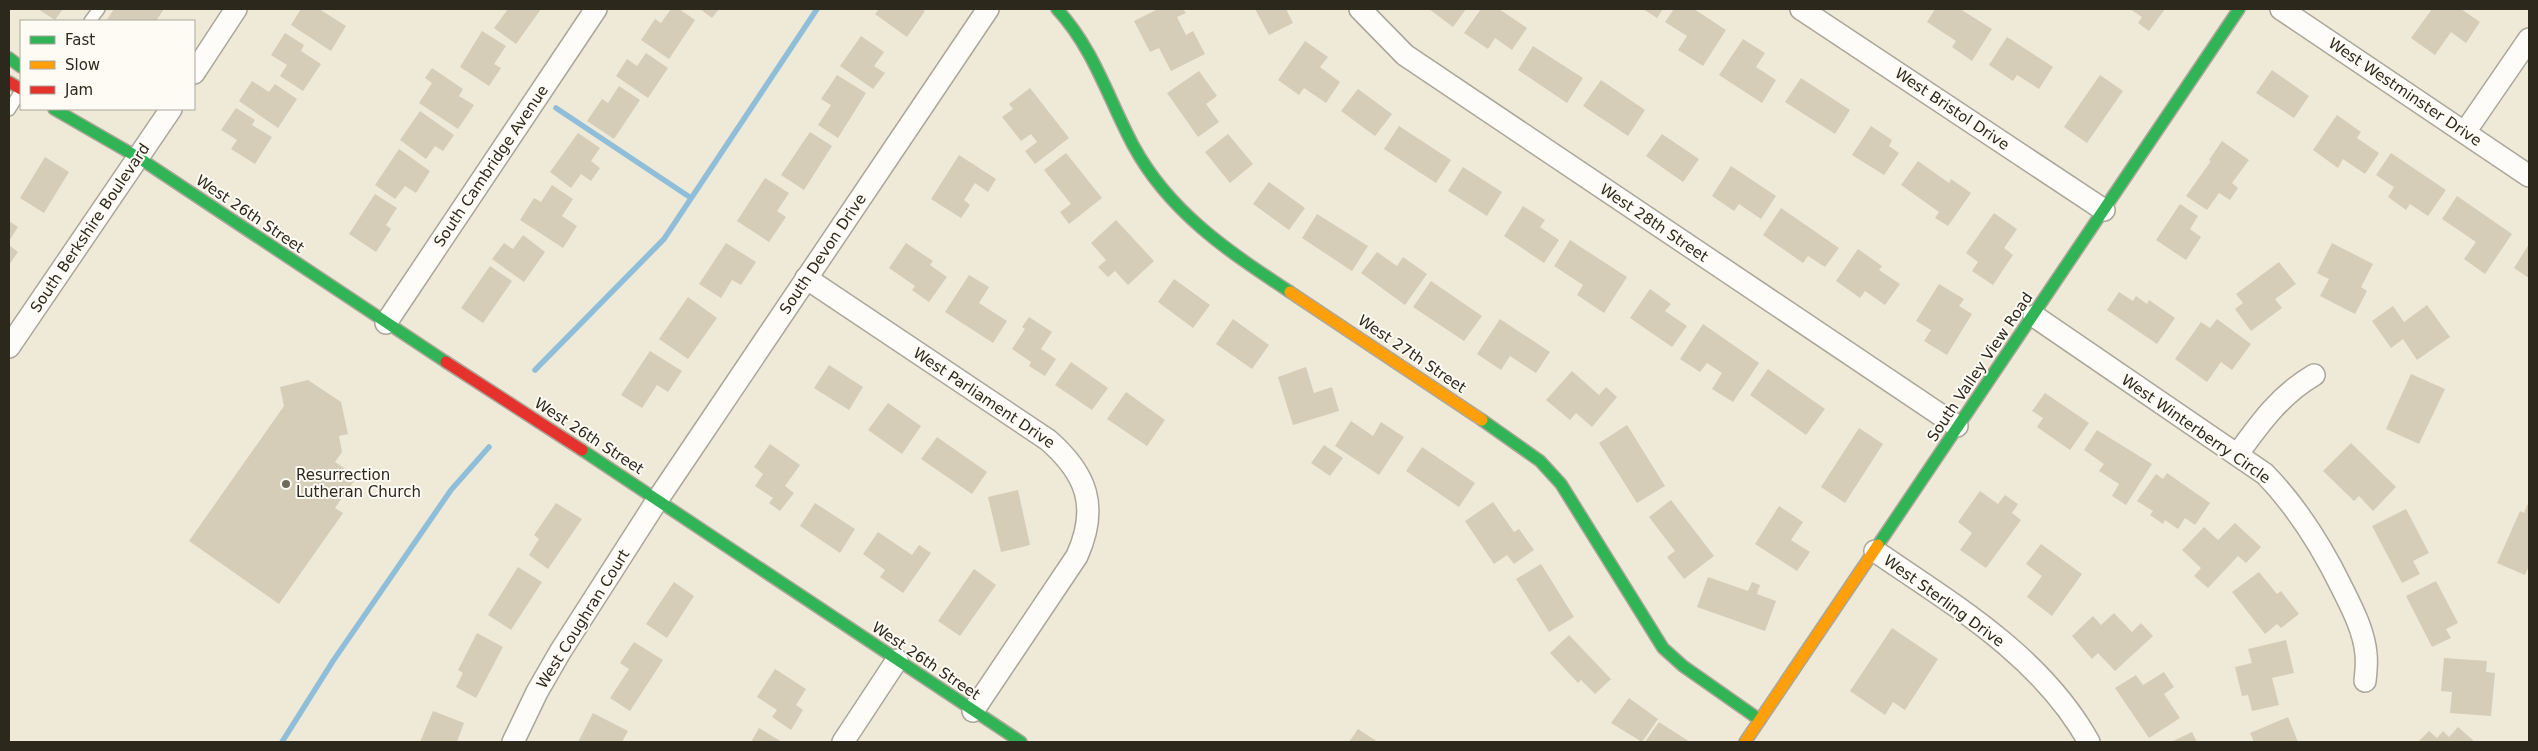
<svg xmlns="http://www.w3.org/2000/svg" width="2538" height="751" font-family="'DejaVu Sans',sans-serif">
<rect width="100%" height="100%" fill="#efe9d7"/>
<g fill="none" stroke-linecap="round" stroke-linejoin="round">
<path stroke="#8ebed9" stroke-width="5.5" d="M556,108L691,198
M535,370L664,239L817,9
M282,742L333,661L451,490L489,447"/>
</g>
<path fill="#d5cdb7" d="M38,9H63L55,20Z
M114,9H164L156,21H106Z
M301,9H319L346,26L331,51L291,25Z
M508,9H541L516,44L494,28Z
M671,9H679L695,20L669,59L641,40L655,19L661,23Z
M700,9H719L712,18Z
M879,9H921L925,11L907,37L875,14Z
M1158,9H1183L1186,13L1177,17L1186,35L1193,31L1205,54L1171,71L1159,48L1150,52L1134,21Z
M1255,9H1286L1293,23L1269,35Z
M1429,9H1466L1453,27Z
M1481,9H1499L1527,28L1512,50L1495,38L1488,49L1464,33Z
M1643,9H1663L1657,18Z
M1674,9H1694L1726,30L1703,66L1678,50L1687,36L1665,22Z
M1935,9H1960L1992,29L1972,61L1952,47L1956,41L1927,22Z
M2130,9H2165L2149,31L2138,23L2142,17Z
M2432,9H2461L2480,22L2466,43L2451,32L2435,55L2411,38Z
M482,31L506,46L494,64L501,68L489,86L460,67Z
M285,33L304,45L301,51L321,64L303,91L280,76L287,65L271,55Z
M861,36L884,52L874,66L885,73L873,89L840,66Z
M2007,37L2053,67L2039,89L2017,75L2013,81L1989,65Z
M1743,39L1765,53L1756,67L1776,80L1762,103L1719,75Z
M1305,41L1328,57L1320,67L1340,82L1326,103L1304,88L1299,95L1278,80Z
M1533,46L1583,78L1567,103L1518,70Z
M646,53L668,68L648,98L616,76L627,59L637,66Z
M432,68L463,89L459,96L474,105L458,129L419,103L432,83L425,78Z
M2272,70L2309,96L2294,118L2256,93Z
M1199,71L1217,96L1206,104L1219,122L1198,137L1167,93Z
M837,75L866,93L838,138L818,125L831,105L821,99Z
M2100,75L2123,91L2087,143L2064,127Z
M1801,78L1850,110L1835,134L1785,102Z
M1601,80L1645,110L1628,136L1583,106Z
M252,81L269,92L275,84L297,99L278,128L239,101Z
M619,86L640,100L614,139L587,121L602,99L608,103Z
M1030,88L1069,138L1035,164L1025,151L1037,142L1031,134L1021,141L1002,117L1013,109L1009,104Z
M1358,89L1392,114L1375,136L1341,111Z
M236,108L255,120L252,125L272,137L255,164L231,149L237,140L221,130Z
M420,111L454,135L443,151L435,146L426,159L400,140Z
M2337,115L2361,132L2357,138L2379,153L2365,174L2343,159L2338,168L2313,150Z
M1399,126L1451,160L1436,183L1384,149Z
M1871,126L1892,140L1889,146L1899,153L1884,175L1852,155Z
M810,132L832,146L804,190L781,175Z
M578,133L600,148L591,161L600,168L591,181L581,174L571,188L550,172Z
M1228,134L1253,164L1230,183L1205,152Z
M1662,134L1699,159L1683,182L1646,156Z
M2222,141L2249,160L2232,183L2238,188L2230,200L2219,193L2207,210L2186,196L2211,161L2209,160Z
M399,149L430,171L416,193L405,186L395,199L375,185Z
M1066,153L1102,198L1069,224L1060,212L1071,204L1044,170Z
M2391,153L2446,190L2428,216L2410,204L2406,210L2388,197L2394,187L2376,175Z
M959,155L996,179L988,192L975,183L964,200L970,205L961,218L931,199Z
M45,157L69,172L44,213L20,198Z
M1918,161L1949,183L1951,179L1971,193L1948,226L1935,218L1939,212L1901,185Z
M1731,166L1776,196L1761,219L1739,204L1734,211L1712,196Z
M1463,167L1502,192L1487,216L1448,191Z
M765,178L789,193L777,211L786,217L769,242L737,221Z
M1269,182L1305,208L1289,230L1253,204Z
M552,185L573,199L562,216L577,226L563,248L520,220L534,198L541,202Z
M375,194L397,208L386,225L391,229L376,252L349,234Z
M2457,196L2512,234L2485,274L2464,259L2476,242L2442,219Z
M2180,204L2198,216L2190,229L2201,237L2186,260L2156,240Z
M1523,206L1545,220L1540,227L1559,240L1544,263L1504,236Z
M1781,208L1839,248L1825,267L1808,256L1803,263L1763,235Z
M1994,213L2017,229L2004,248L2013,255L1993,285L1972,271L1978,262L1966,253Z
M1317,214L1368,246L1352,271L1302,238Z
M1116,220L1154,261L1128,285L1115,271L1108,277L1098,267L1106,260L1091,243Z
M9,221L18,227L9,241Z
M523,235L545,252L524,282L492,259L504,243L513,249Z
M1570,240L1627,277L1604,313L1577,295L1583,285L1554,266Z
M726,243L756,262L741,285L732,280L721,298L699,284Z
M906,243L933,261L930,265L947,277L929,302L912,290L915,286L889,268Z
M2332,243L2373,264L2361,287L2367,291L2355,314L2320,296L2329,279L2317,273Z
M2529,244V278L2514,268Z
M9,245L18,252L9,265Z
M1858,249L1882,266L1879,270L1900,284L1885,305L1865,291L1860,298L1836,281Z
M1377,252L1397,266L1403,257L1427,274L1405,305L1361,273Z
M2279,262L2296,284L2275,299L2282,308L2251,331L2235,309L2243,303L2236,294Z
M490,266L512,281L483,323L461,308Z
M969,275L989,287L979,303L1007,321L993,343L945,312Z
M1174,279L1210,305L1193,328L1158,302Z
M1431,281L1482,316L1464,341L1413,307Z
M1939,284L1964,299L1959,306L1972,314L1947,355L1924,341L1931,330L1916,321Z
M1650,289L1671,304L1665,311L1687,326L1672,347L1630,318Z
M2119,292L2133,301L2136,296L2147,304L2149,300L2175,318L2157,344L2107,310Z
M688,297L717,318L688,359L659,339Z
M2427,305L2450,337L2417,360L2403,339L2391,348L2372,321L2393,306L2404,322Z
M1029,317L1052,332L1041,349L1056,359L1045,376L1029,366L1031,362L1012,349L1025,329L1022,327Z
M1233,319L1269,345L1252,369L1216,344Z
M1500,319L1550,352L1536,373L1510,356L1501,370L1477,354Z
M2217,319L2251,344L2232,370L2221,362L2207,382L2175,359L2201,322L2210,328Z
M1703,324L1759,363L1733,402L1712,389L1722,373L1707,363L1700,372L1680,359Z
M650,351L682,371L668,392L657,385L642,408L621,395Z
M1071,362L1108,388L1092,410L1055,385Z
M829,365L863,387L849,410L814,388Z
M1306,367L1314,393L1332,387L1339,411L1293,425L1278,377Z
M1768,369L1825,409L1806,435L1750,395Z
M1572,371L1599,395L1606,387L1617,397L1592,427L1576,413L1570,420L1546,400Z
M2411,374L2445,389L2419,444L2386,429Z
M308,380L341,402L348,434L339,436L342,452L335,462L357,477L335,508L343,513L279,604L189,541L284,406L280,387Z
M1126,392L1165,420L1147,446L1107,419Z
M2045,393L2089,423L2070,450L2037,427L2043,418L2032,411Z
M888,403L921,426L902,454L868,430Z
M1351,421L1373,436L1381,422L1404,437L1379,475L1335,446Z
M1627,425L1665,486L1637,503L1599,443Z
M1859,428L1883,444L1845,503L1821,487Z
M2097,430L2152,464L2126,505L2112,496L2119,484L2099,471L2104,464L2084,450Z
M937,437L987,472L972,494L921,459Z
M2351,443L2396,487L2373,511L2359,496L2354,501L2323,471Z
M770,444L800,465L785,486L794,493L780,511L769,503L773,498L755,486L763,474L754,467Z
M1324,445L1343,458L1330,476L1311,463Z
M1422,447L1475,483L1459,507L1406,471Z
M2167,473L2210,503L2195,525L2185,518L2178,529L2165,520L2163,524L2150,515L2153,511L2137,501L2156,474L2163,479Z
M1018,490L1030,545L1001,552L988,497Z
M1980,491L1998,504L2005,495L2018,504L2012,513L2021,520L1986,568L1960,550L1972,533L1958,522Z
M1671,500L1714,556L1684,579L1667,557L1675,551L1649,517Z
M2529,501V566L2525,575L2497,563L2520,511L2524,513Z
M1493,502L1514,532L1519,529L1534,550L1514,564L1507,555L1494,564L1465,521Z
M556,503L582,519L548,569L529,555L539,539L534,535Z
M815,503L855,529L840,553L800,526Z
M1779,506L1803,522L1791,540L1810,552L1797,571L1755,544Z
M2406,509L2429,553L2413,561L2420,574L2402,583L2372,526Z
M2235,523L2261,547L2246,563L2238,556L2208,588L2194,576L2201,568L2182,550L2204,527L2218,540Z
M878,532L912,555L919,545L931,553L903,593L880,577L885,570L863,554Z
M2041,544L2082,574L2052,616L2027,597L2042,576L2026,564Z
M1541,564L1574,617L1549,632L1516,579Z
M518,567L542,582L511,630L488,615Z
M974,569L996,585L960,636L938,621Z
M2259,572L2277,594L2281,591L2299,614L2281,628L2277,624L2265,634L2232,592Z
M1708,577L1748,591L1752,582L1760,585L1757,594L1776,601L1765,631L1697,607Z
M2436,581L2458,623L2446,629L2451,638L2432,647L2406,596Z
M674,582L694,596L667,638L646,624Z
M2114,613L2132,632L2141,623L2153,636L2115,671L2098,653L2092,659L2072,636L2093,616L2101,625Z
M1892,628L1938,659L1905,710L1893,702L1885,715L1850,691Z
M477,633L503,647L476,698L456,687L463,673L458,670Z
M1569,635L1611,679L1595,694L1581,680L1578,683L1550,653Z
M2286,640L2294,673L2272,678L2279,705L2252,711L2248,695L2242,696L2235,667L2252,663L2248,649Z
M634,642L663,660L630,711L610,698L629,669L620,663Z
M2444,658L2487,661L2486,672L2495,673L2491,716L2450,713L2452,692L2441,691Z
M775,669L806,689L796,705L803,710L791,730L772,717L777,710L757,697Z
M2164,672L2174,687L2164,694L2180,718L2149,738L2115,688L2136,675L2143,685Z
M1629,698L1658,719L1642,742L1611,723Z
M433,711L464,723L457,742H420Z
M593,713L628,731L622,742H578Z
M2288,717L2298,742H2254L2250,733Z
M1659,722L1690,742H1645Z
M2458,727L2475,742H2418L2429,731L2437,738L2443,731L2449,737Z
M759,728L782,742H751Z
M1358,729L1378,742H1349Z
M2192,732L2197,742H2171Z"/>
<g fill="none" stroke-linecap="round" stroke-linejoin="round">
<g stroke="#aba699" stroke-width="14">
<path id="lane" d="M90,21L99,9
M9,110L21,91"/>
</g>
<g stroke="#aba699" stroke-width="24">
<path id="street" d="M1360,9L1405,55L1957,426
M1801,9L2104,210
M2281,9L2529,176
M194,73L236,9
M2465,132L2529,39
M806,278L1048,440C1087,474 1099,507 1077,556L973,711
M2034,316L2265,474C2298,508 2321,545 2342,588C2352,608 2364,631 2366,654C2367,662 2366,672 2365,681
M386,323L596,9
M9,347L171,109
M2237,455C2260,423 2280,395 2314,375
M1875,551C1954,605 2041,656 2089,742
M513,742L537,692L560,652L658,499L988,9
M843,742L897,660"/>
</g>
<g stroke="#aba699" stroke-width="14">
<path id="fast" d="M1057,9C1094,49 1108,98 1133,145C1169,212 1228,251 1290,292
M9,58L21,67
M54,109L139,158L446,362
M1482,420L1540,461L1561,484L1663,648L1683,666L1760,720
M582,450L1021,742
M1878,545L2239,9"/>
</g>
<g stroke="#aba699" stroke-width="14">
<path id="slow" d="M1290,292L1482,420
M1745,742L1878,545"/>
</g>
<g stroke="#aba699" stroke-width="14">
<path id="jam" d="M9,82L21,89
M446,362L582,450"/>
</g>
<use href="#lane" stroke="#fdfcf9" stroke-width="11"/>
<use href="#street" stroke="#fdfcf9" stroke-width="21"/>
<use href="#fast" stroke="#30b455" stroke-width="11"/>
<use href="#slow" stroke="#ff9f0a" stroke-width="11"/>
<use href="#jam" stroke="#e5322d" stroke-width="11"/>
</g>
<circle fill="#706c5d" stroke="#fefbf5" stroke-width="2" cx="286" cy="484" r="5"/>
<g text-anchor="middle" stroke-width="4" stroke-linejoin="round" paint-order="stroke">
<g font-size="15" fill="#2c281c" stroke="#fefbf5">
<text transform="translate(2405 92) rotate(34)" y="5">West Westminster Drive</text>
<text transform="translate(1952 109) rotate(34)" y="5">West Bristol Drive</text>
<text transform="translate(491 166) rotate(-56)" y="5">South Cambridge Avenue</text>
<text transform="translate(250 214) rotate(34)" y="5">West 26th Street</text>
<text transform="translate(1654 223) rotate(34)" y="5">West 28th Street</text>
<text transform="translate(90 228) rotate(-56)" y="5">South Berkshire Boulevard</text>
<text transform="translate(823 254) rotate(-56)" y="5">South Devon Drive</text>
<text transform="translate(1412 354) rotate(34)" y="5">West 27th Street</text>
<text transform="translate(1980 367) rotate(-56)" y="5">South Valley View Road</text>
<text transform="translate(984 398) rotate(34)" y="5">West Parliament Drive</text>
<text transform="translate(2196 429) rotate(35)" y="5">West Winterberry Circle</text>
<text transform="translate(589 436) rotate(33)" y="5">West 26th Street</text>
<text transform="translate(1944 601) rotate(36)" y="5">West Sterling Drive</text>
<text transform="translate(583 619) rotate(-58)" y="5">West Coughran Court</text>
<text transform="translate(926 661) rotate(34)" y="5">West 26th Street</text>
</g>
<g font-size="15" fill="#2c281c" stroke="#fefbf5" text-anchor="start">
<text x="296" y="480">Resurrection<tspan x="296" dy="17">Lutheran Church</tspan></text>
</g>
</g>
<rect width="2538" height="751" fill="none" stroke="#2c281c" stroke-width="20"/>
<rect x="20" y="20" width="175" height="90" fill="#fefbf5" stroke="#aaa79e"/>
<rect x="30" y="36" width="25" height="8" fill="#30b455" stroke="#aaa79e"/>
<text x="65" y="45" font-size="15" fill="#2c281c">Fast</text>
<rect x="30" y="61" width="25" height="8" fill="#ff9f0a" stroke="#aaa79e"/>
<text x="65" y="70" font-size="15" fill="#2c281c">Slow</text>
<rect x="30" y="86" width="25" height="8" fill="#e5322d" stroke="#aaa79e"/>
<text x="65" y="95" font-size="15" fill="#2c281c">Jam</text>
</svg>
